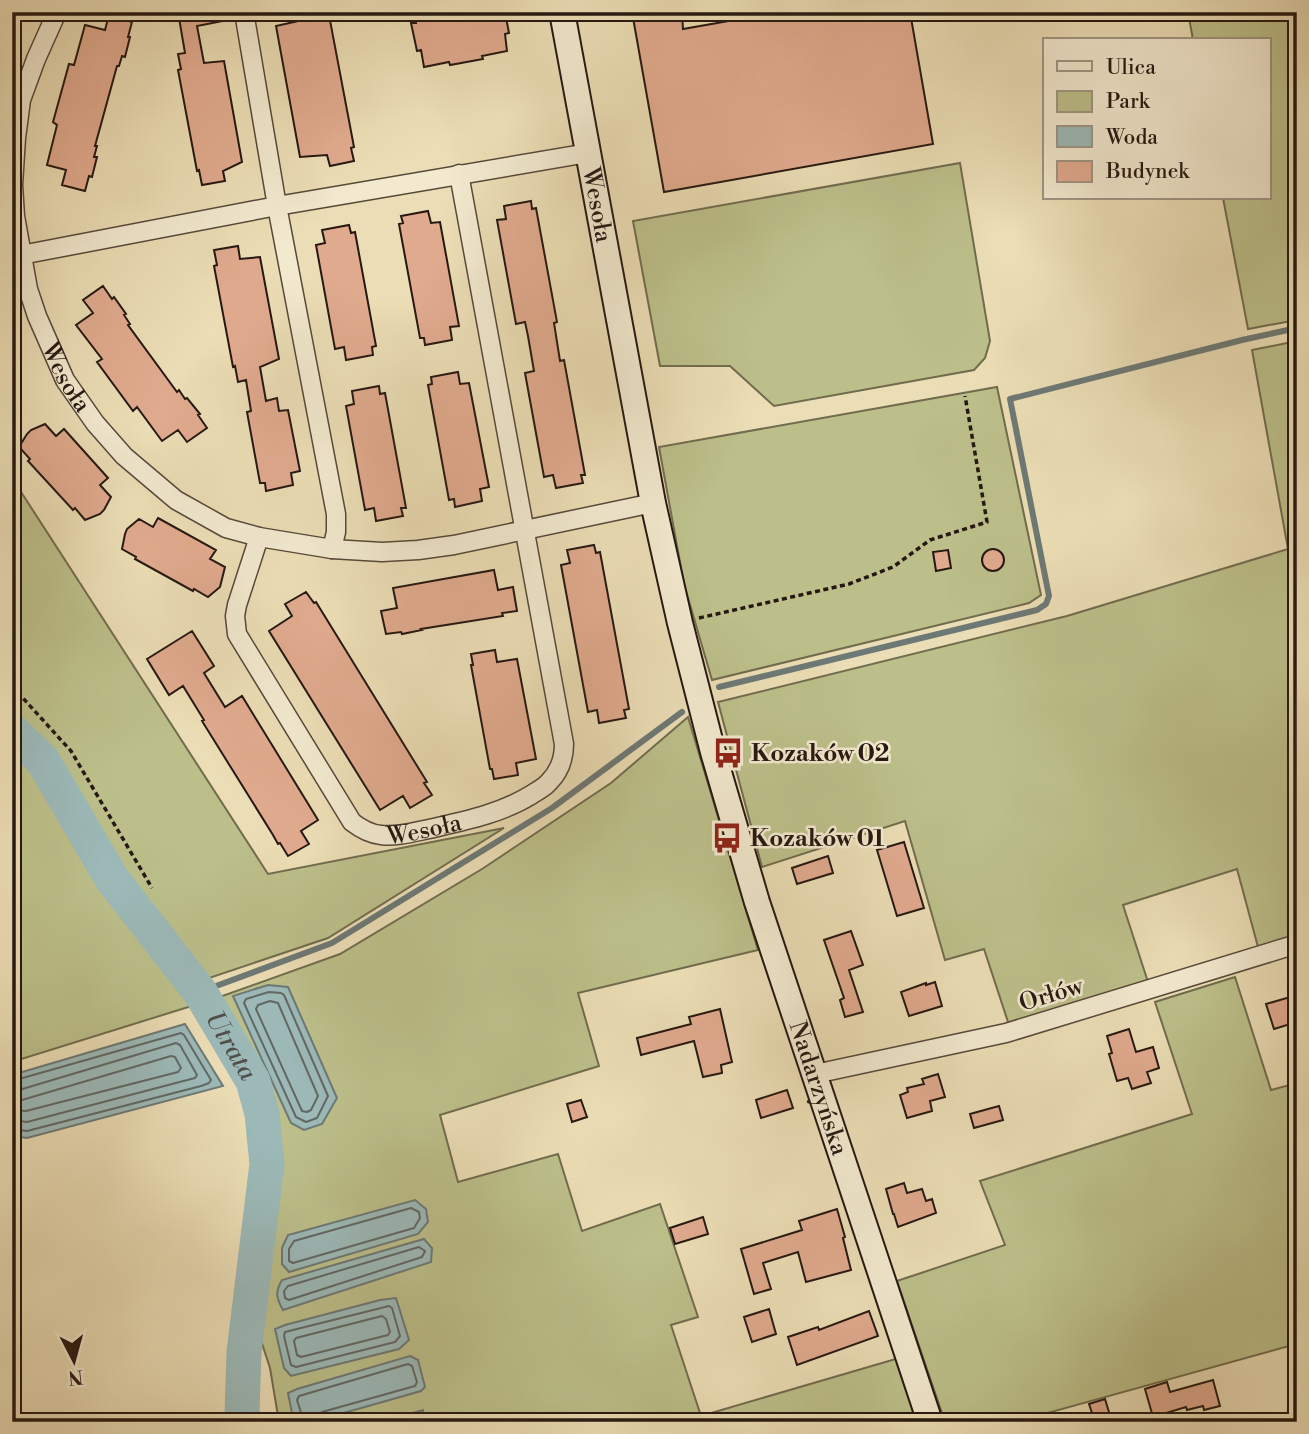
<svg xmlns="http://www.w3.org/2000/svg" width="1309" height="1434" font-family="'Libre Bodoni',serif">
<rect width="100%" height="100%" fill="#ebddb5"/>
<filter id="stains"><feTurbulence type="fractalNoise" baseFrequency=".00286" numOctaves="4"/><feColorMatrix values="0 0 0 0 .2 0 0 0 0 .09 0 0 0 0 .02 0 0 0 .5 -.17"/></filter>
<radialGradient id="worn" r=".72"><stop offset=".6" stop-color="#630" stop-opacity="0"/><stop offset="1" stop-color="#630" stop-opacity=".3"/></radialGradient>
<path fill="#bcbf8a" stroke="#716c4e" stroke-width="2" d="M1188,12H1297V320L1248,329L1223,198H1269V40H1193Z
M960,163L990,341L985,358L974,370L774,406L730,366H660L633,221Z
M1297,341V935L1258,947L1237,869L1123,905L1148,982L1009,1025L984,949L945,960L905,821L762,867L718,702L1067,616L1288,549L1252,350Z
M997,387L1041,595L1029,603L712,680L684,584L659,447Z
M12,478L268,874L504,828L328,938L203,980L214,999L340,954L482,869L611,783L688,717L758,950L578,993L599,1066L440,1115L458,1182L558,1154L582,1231L660,1204L698,1317L671,1325L701,1416L899,1358L918,1422H279L270,1368L255,1322L269,1228L274,1164L268,1092L251,1054L214,999L12,1062Z
M1235,977L1271,1090L1297,1083V1373L1289,1346L1015,1422H945L897,1281L1005,1245L980,1181L1192,1114L1155,1002Z
M1297,1411V1422H1254Z"/>
<path fill="#9cb9b8" stroke="#6d7975" stroke-width="2" d="M268,985L288,987L337,1098L322,1124L304,1130L291,1123L233,996Z
M185,1024L223,1086L27,1138L12,1136V1075Z
M415,1200L426,1209L428,1222L418,1234L289,1272L282,1264V1248L288,1235Z
M424,1239L432,1248L431,1262L283,1310C276,1298 275,1292 282,1280Z
M396,1298L409,1340L399,1349L291,1376L284,1368L275,1329L285,1325L380,1300Z
M410,1356L418,1360L425,1387L421,1391L312,1422H298L292,1413L288,1393L297,1389Z
M423,1410L424,1422H382Z"/>
<g fill="none" stroke-linecap="round" stroke-linejoin="round">
<path stroke="#616864" stroke-width="2" d="M269,992L281,993L284,995L328,1096L317,1118L306,1122L296,1117L244,1003L246,999Z
M270,1001L278,1003L318,1096L311,1110L307,1112L302,1111L256,1009L258,1005Z
M12,1081L181,1033L184,1035L211,1080L209,1083L201,1086L27,1131L12,1129
M12,1090H19L176,1043L180,1045L197,1075L195,1078L27,1122L12,1120
M12,1101L22,1100L171,1056L175,1057L181,1068L178,1072L26,1111L12,1110
M411,1208L419,1212L420,1218L414,1228L293,1263L289,1261V1249L294,1241Z
M419,1247L425,1251L422,1257L289,1300L285,1298L284,1291L288,1286Z
M389,1306L392,1308L400,1336L395,1342L296,1367L291,1365L284,1336L285,1332Z
M382,1316L386,1319L390,1332L388,1335L301,1357L297,1355L294,1341L296,1338Z
M304,1422L297,1400L299,1396L408,1364L412,1366L417,1382L415,1386L322,1412L318,1415L317,1422"/>
<path stroke="#6d7975" stroke-width="6" d="M719,687L1037,610L1046,604L1049,596L1010,399L1242,340L1297,328
M200,992L332,943L552,808L682,712"/>
<path stroke="#9cb9b8" stroke-width="35" id="s1" d="M12,731L43,761L112,879L200,992L253,1081L262,1114L267,1164L244,1352L242,1412L245,1422"/>
</g>
<path fill="#e0aa8e" stroke="#261811" stroke-width="2" d="M178,12H227L228,20L197,26L204,63L224,61L242,162L223,171L225,181L202,185L199,170L197,171L178,70L181,69L178,54L185,53Z
M301,12H326L327,16L329,15L354,147L351,148L354,161L330,166L327,155L300,157L276,26L303,20Z
M414,12H505L509,33L505,34L507,51L482,56L483,59L450,65L449,62L424,67L421,50L417,51L411,23H416Z
M632,12H682L683,29L780,12H910L933,144L664,192Z
M109,15L132,22L128,37H130L125,57L122,56L119,66H117L95,146H97L94,157H97L92,177L89,176L85,191L62,185L66,170L47,165L57,125L53,122L69,64L74,65L85,25L105,30Z
M531,201L532,209L536,208L557,322L554,323L560,361L564,360L585,475H581L583,483L556,488L553,475L544,477L525,373L534,371L528,336L525,322L516,324L497,220L506,219L504,206Z
M428,211L431,223L440,222L459,326L450,327L452,340L425,345L424,338H420L399,224L403,223L401,216Z
M349,225L351,233L355,232L376,346L372,347L373,355L346,360L344,347L335,349L316,245L325,243L322,230Z
M238,246L240,259L260,257L279,359L260,367L266,401L277,398L279,411L288,410L300,471L291,473L293,485L266,491L265,483H260L247,412L251,411L246,380L238,382L235,366L233,367L214,266L217,265L214,250Z
M103,286L112,299L114,297L126,314L124,315L130,324L128,325L177,392L179,390L185,399L187,398L200,414L198,415L207,428L187,442L178,430L162,441L137,407L133,411L97,362L102,359L76,325L93,313L83,300Z
M458,372L460,384L469,383L489,487L480,489L482,501L455,507L454,499L449,500L428,385L432,384L431,377Z
M379,386L380,394L385,393L406,508H401L403,516L376,521L374,508L365,510L346,406L354,404L352,391Z
M45,424L56,436L64,429L108,478L100,485L111,497L104,510L100,514L85,520L75,508L73,510L28,461L30,459L19,447L27,434L31,430Z
M158,518L216,550L210,559L225,567L220,587L208,597L194,589L193,591L135,559L136,557L122,549L125,534L127,529L139,519L153,527Z
M594,545L596,553L600,552L629,709L624,710L626,718L599,723L597,710L588,712L561,565L570,563L567,550Z
M982 560a11 11 0 1 1 22 0a11 11 0 1 1-22 0Z
M948,550L951,568L936,571L933,552Z
M494,570L498,590L513,587L517,611L502,613L503,616L421,629L422,630L402,634L401,632L386,634L381,611L397,608L393,588Z
M306,592L314,603L316,602L427,782L424,783L432,795L410,808L403,796L380,810L269,631L292,616L285,604Z
M192,631L214,666L204,673L225,707L242,696L318,820L301,831L309,844L288,856L280,843L278,844L273,835L202,721L204,720L183,686L169,695L147,659Z
M495,650L497,662L517,659L536,759L516,763L518,775L494,779L492,769H490L471,665H473L471,654Z
M904,842L924,908L897,916L877,850Z
M828,856L833,873L797,884L792,868Z
M851,931L863,965L849,970L863,1012L845,1017L840,1000L844,998L824,940Z
M935,982L942,1006L909,1016L901,992L926,983V985Z
M1297,995V1022L1274,1029L1266,1004Z
M720,1009L732,1062L721,1065L722,1073L703,1077L694,1041L641,1055L637,1038L691,1024L689,1017Z
M1129,1029L1136,1052L1153,1047L1159,1068L1147,1072L1151,1083L1132,1089L1128,1078L1117,1081L1109,1054L1112,1053L1107,1036Z
M938,1074L945,1097L930,1101L932,1111L907,1118L900,1095L908,1092L907,1088L924,1084L922,1079Z
M787,1090L793,1108L761,1118L756,1100Z
M581,1100L587,1117L572,1122L567,1104Z
M999,1106L1003,1120L974,1128L970,1114Z
M904,1183L907,1193L922,1189L926,1201L932,1199L936,1213L898,1227L894,1214H893L886,1189Z
M837,1209L845,1237L843,1238L851,1270L806,1282L798,1252L763,1263L771,1289L754,1294L741,1249L802,1230L799,1221Z
M703,1217L708,1234L675,1244L670,1228Z
M769,1309L776,1334L752,1342L744,1317Z
M869,1311L878,1336L797,1365L788,1337L818,1327L819,1330Z
M1213,1380L1220,1406L1204,1410L1203,1406L1187,1410L1186,1407L1153,1417L1145,1389L1167,1382L1170,1392Z
M1105,1399L1112,1422H1095L1089,1404Z"/>
<g fill="none" stroke-linecap="round" stroke-linejoin="round">
<g stroke="#57493a" stroke-width="21">
<g id="street">
<path id="s2" d="M57,12L36,59L21,100L16,138L13,185L15,216L28,289L37,316L65,380L95,423L124,456L176,500L226,528L259,537L332,549L382,552L418,550L454,545L653,503"/>
<path d="M244,12L277,206L336,514V532L332,549"/>
<path d="M21,255L277,206L588,153"/>
<path id="s3" d="M259,537L237,605L235,616L237,634L352,822C361,829 370,834 381,835C397,837 414,832 429,829C464,821 500,814 531,795C537,791 544,788 549,782C560,771 564,759 564,744L459,174"/>
<path d="M815,1074L1006,1033L1297,944"/>
</g>
</g>
<g stroke="#261811" stroke-width="28">
<g id="secondary">
<path id="s4" d="M562,12L653,503L680,623L713,752L757,902L930,1422"/>
</g>
</g>
<path stroke="#261811" stroke-width="3.5" stroke-dasharray="5 3.5" stroke-linecap="butt" d="M699,618L849,584L893,567L930,540L987,522L965,396
M12,686L71,751L152,888"/>
<use href="#street" stroke="#f2e9cf" stroke-width="18"/>
<use href="#secondary" stroke="#f2e9cf" stroke-width="24"/>
</g>
<defs>
<g id="bus-bare" transform="scale(2.415)"><path d="M-5-6H5V4H4V6H2V4H-2V6H-4V4H-5ZM-3.5-4V0h7V-4ZM-3.5 1.2v1.5H-2V1.2ZM2 1.2v1.5H3.5V1.2Z" fill="#8f2418" stroke="#f2e9cf" stroke-width="2.5" paint-order="stroke"/></g>
</defs>
<g fill-rule="evenodd">
<use href="#bus-bare" x="728" y="753"/>
<use href="#bus-bare" x="727" y="838"/>
</g>
<g text-anchor="middle" stroke-width="5" stroke-linejoin="round" paint-order="stroke">
<g font-size="24" fill="#261811" stroke="#f2e9cf">
<text dy="8" stroke="none"><textPath href="#s4" startOffset="196">Wesoła</textPath></text>
<text dy="8" stroke="none"><textPath href="#s2" startOffset="382">Wesoła</textPath></text>
<text dy="8" stroke="none"><textPath href="#s3" startOffset="397">Wesoła</textPath></text>
<text transform="translate(1051 994) rotate(-17)" y="8">Orłów</text>
<text dy="8" stroke="none"><textPath href="#s4" startOffset="1108">Nadarzyńska</textPath></text>
</g>
<g font-size="24" font-weight="bold" fill="#261811" stroke="#f2e9cf" text-anchor="start">
<text x="751" y="761">Kozaków 02</text>
<text x="750" y="846">Kozaków 01</text>
</g>
<g font-size="26" font-style="italic" fill="#4f504b" stroke="#f2e9cf">
<text dy="9" stroke="none"><textPath href="#s1" startOffset="385">Utrata</textPath></text>
</g>
</g>
<rect width="1309" height="1434" fill="none" stroke="#ebddb5" stroke-width="42"/>
<rect x="14" y="14" width="1281" height="1406" fill="none" stroke="#261811" stroke-width="3.5"/>
<rect x="21" y="21" width="1267" height="1392" fill="none" stroke="#261811" stroke-width="2"/>
<rect x="1043" y="38" width="228" height="161" fill="#f2e9cf" stroke="#a09583" stroke-width="2"/>
<rect x="1057" y="61" width="35" height="10" fill="#f2e9cf" stroke="#a09583" stroke-width="2"/>
<text x="1106" y="74" font-size="21" fill="#261811">Ulica</text>
<rect x="1057" y="91" width="35" height="21" fill="#bcbf8a" stroke="#a09583" stroke-width="2"/>
<text x="1106" y="108" font-size="21" fill="#261811">Park</text>
<rect x="1057" y="126" width="35" height="21" fill="#9cb9b8" stroke="#a09583" stroke-width="2"/>
<text x="1106" y="144" font-size="21" fill="#261811">Woda</text>
<rect x="1057" y="161" width="35" height="21" fill="#e0aa8e" stroke="#a09583" stroke-width="2"/>
<text x="1106" y="178" font-size="21" fill="#261811">Budynek</text>
<g transform="translate(74 1361) rotate(174)" stroke="#f2e9cf" stroke-width="5" paint-order="stroke">
<path d="M0-5L12 26L0 18L-12 26Z" fill="#261811"/>
<text y="-10" font-size="19" font-weight="bold" text-anchor="middle" fill="#261811">N</text>
</g>
<rect width="100%" height="100%" filter="url(#stains)"/>
<rect width="100%" height="100%" fill="url(#worn)"/>
</svg>
